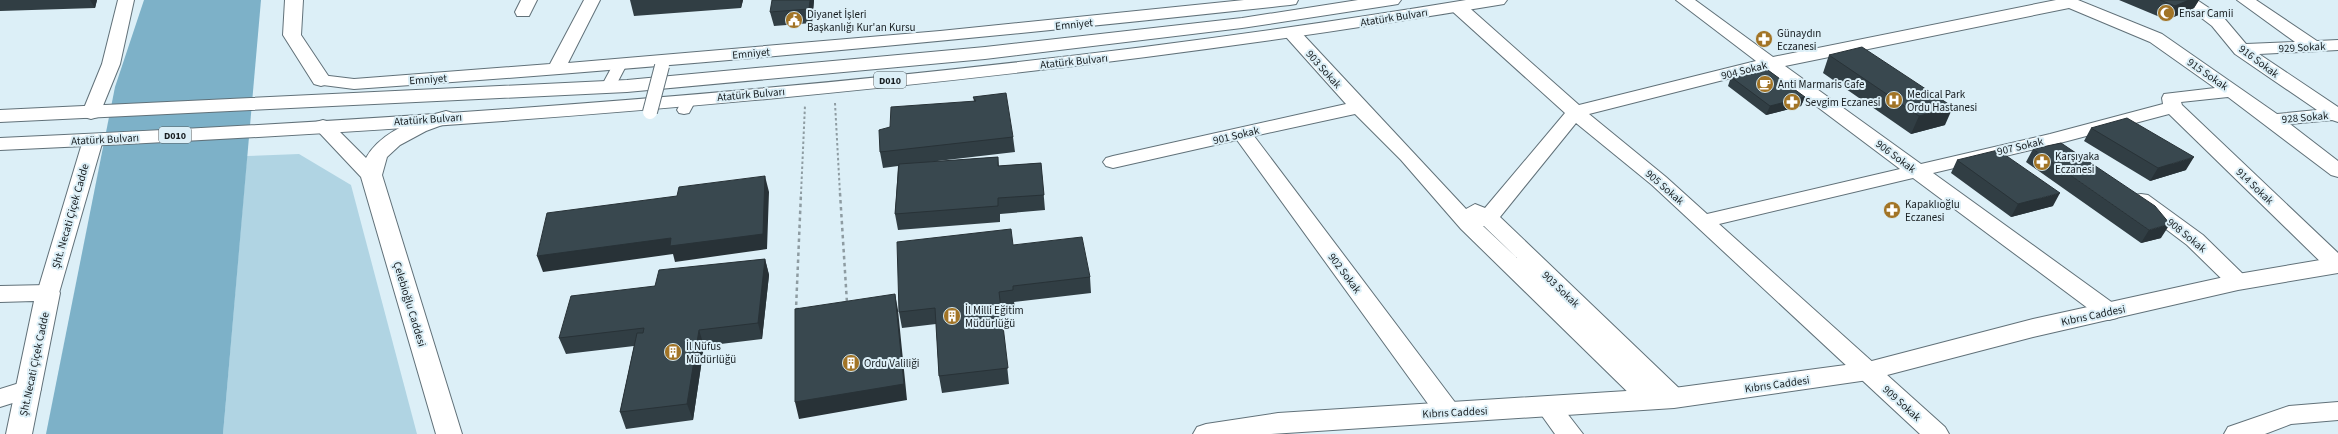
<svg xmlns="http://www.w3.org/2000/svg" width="2338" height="434" font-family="'Source Sans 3',sans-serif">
<rect width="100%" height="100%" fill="#dceff7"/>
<path fill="#b0d4e3" d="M299,154L351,185L417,434H223L247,156Z"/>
<path fill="#7db1c8" d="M144,0H261L223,434H46L115,87Z"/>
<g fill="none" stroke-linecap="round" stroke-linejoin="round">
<g stroke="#617179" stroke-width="2">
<path id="pedestrian" d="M620,60L627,64L615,87L613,90H603L601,87L615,61Z
M689,96L696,100L689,113L684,114L679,113L677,110L684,97Z"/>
</g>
<g stroke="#617179" stroke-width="2">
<path id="minor" d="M118,0H134L120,64L100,113L98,117L91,119L84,117L82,113L102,64Z
M521,0H537L529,16H517L515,12Z
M584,0H600L568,63L940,31L1244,0H1298L1296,4L1290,5C978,39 666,68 354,89L315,84L312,80L315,76L321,75L354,79L550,64Z
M1676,0H1695L1773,57L2056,0H2078L2162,34L2277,114L2317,110L2235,54L2212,26L2178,0H2197L2224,18L2246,44L2295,42L2237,0H2256L2317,41L2338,40V50L2259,54L2338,107V122L2332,120L2290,124L2338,161V177L2331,175L2228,97L2181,102L2182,105L2338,253V273L2330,271L2169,114L2060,143L1933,173L2117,306L2120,312L2117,318L2109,320L2101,318L1913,178L1719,224L1945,427L1949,434H1920L1652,185L1576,123L1500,217L1683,392L1686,398L1683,404L1674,407L1662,402L1660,406L1651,409L1642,406L1461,229L1401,160L1355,114L1254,136L1457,405L1460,412L1457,419L1448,421L1439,419L1237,140L1113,168L1106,166L1103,162L1106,158L1113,156L1346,104L1286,37L1283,33L1286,29H1298L1466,209L1475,204L1485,208L1565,113L1452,11L1450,7L1452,3H1464L1579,105L1756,61ZM2069,8L2150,42L2215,88L2164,94L2162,98L2163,104L2050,134L1921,164L1785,66ZM1767,69L1900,169L1707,214L1666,177L1589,114ZM1483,226H1484L1517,258Z
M93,134L100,136L103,140L59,293L56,298L48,301L40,298L37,293L83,140L86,136Z
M2141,194L2148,195L2203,235L2246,277L2249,282L2246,287L2238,289L2230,287L2187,245L2134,205L2131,200L2134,195Z
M29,380L38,383L41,389L38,395L0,407V389Z
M1547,397L1556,399L1583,434H1555L1535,406L1538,399Z
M2338,402V420L2291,424L2265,434H2224L2228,427L2289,406Z"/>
</g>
<g stroke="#617179" stroke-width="2">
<path id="tertiary" d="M285,0H303L301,35L331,80L328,84L321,86L314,84L283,35Z
M2338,257V273L2238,290L2033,337L1868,380L1674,408L1271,434H1193L1197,427L1206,424L1278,413L1674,388L1868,362L2033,319L2238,274Z
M48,285L56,287L60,293L32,434H6L34,301L0,302V286Z"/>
</g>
<g stroke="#617179" stroke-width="2">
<path id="secondary" d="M446,111L453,113L456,117L453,121L426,131L400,145L387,157L382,175L462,434H436L361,177L313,126L316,122L323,120L330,122L366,158C381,131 418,118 446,111Z"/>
</g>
<g stroke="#617179" stroke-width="2">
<path id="trunk" d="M1358,0H1401L1398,4L1392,5L1242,28L985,59L627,92L0,122V110L627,80L985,47L1242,18Z
M1466,0H1507L1504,4L1498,5C1003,88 501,128 0,150V138C490,116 982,80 1466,0Z"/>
</g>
<path stroke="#8e9ca2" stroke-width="2" stroke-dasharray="2.5 2.5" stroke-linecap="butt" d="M835,103L840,194
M801,194L805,105"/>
<path stroke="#8e9ca2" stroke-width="2.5" stroke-dasharray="3.5 3.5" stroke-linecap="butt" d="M840,193L847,303
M799,309H796L801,193"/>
<use href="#pedestrian" fill="#fff" fill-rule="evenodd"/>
<use href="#minor" fill="#fff" fill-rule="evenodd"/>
<use href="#tertiary" fill="#fff" fill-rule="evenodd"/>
<use href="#secondary" fill="#fff" fill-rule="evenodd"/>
<use href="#trunk" fill="#fff" fill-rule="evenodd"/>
<g stroke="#617179" stroke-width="16" stroke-linecap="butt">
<path id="pedestrian-bridge" d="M650,112L662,66"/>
</g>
<use href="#pedestrian-bridge" stroke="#fff" stroke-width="14"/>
</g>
<path fill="#313e44" d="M0,0H97L95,8L0,11Z
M630,0H743L741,8L634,16Z
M814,0L812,23L774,26L770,12Z
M2119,0H2199L2194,8L2167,20Z
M1829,55L1945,125L1911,134L1823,73Z
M1731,77L1805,97L1801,106L1766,115L1728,86Z
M973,97L1013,137L1015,152L929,162L998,157L999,166L1041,163L1045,210L1000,214V222L898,230L895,214L898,166L883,168L880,152L890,127L974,101Z
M2091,128L2186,170L2150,181L2084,141Z
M2033,149L2161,238L2141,243L2026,162Z
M1957,160L2053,206L2011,217L1951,173Z
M1013,245L1090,277L1091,293L1014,302L1015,306L1001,308L1009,384L942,393L939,376L936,324L902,328L899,312Z
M765,259L769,275L762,339L704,346L693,420L626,429L620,412L634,346L566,354L559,338L655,286Z"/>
<path fill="#283237" d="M90,0H97L95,8Z
M740,0H743L741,8Z
M810,0H814L812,23L809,9Z
M2189,0H2199L2194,8L2167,20L2175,6Z
M1805,97L1801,106L1766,115L1770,106Z
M1953,107L1945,125L1911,134L1919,116Z
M2194,157L2186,170L2150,181L2158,168Z
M765,176L769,192L767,249L675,262L673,254L543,272L537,256Z
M2060,193L2053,206L2011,217L2018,204Z
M2170,224L2161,238L2141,243L2149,230Z
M765,259L769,275L762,339L758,323Z
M895,294L898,310L907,400L799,419L795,402Z
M699,330L704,346L693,420L687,404Z"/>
<path fill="#39484f" stroke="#283237" d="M772,0H810L809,9L770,12Z
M2160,0H2189L2175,6Z
M1862,47L1953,107L1919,116L1829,55Z
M1765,68L1805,97L1770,106L1731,77Z
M1006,93L1013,137L880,152L879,130L890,127L891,107L976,101L973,97Z
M2127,118L2194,157L2158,168L2091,128Z
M2061,143L2155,206L2170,224L2149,230L2033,149Z
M1998,150L2060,193L2018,204L1957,160Z
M998,157V166L1041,163L1044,195L998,198V206L895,214L899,164Z
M765,176L763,234L670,246L671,238L537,256L547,213L677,196L679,187Z
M1011,229L1013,245L1082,237L1090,277L1013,286V290L999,292L1008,368L939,376L935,308L899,312L897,242Z
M765,259L758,323L699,330L687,404L620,412L637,333H643L644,328L559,338L571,296L655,286L659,270Z
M895,294L904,384L795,402V309Z"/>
<defs>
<g id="mosque-disc" transform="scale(0.9)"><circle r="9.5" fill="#a27426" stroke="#dceff7"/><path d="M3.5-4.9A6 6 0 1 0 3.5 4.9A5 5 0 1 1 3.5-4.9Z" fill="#fff"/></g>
<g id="civic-disc" transform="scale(0.9)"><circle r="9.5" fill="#a27426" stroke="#dceff7"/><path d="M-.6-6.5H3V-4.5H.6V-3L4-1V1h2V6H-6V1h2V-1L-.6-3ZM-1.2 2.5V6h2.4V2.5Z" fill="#fff"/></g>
<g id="pharmacy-disc" transform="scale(0.9)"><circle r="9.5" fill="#a27426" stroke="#dceff7"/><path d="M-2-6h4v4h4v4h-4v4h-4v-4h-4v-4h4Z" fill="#fff"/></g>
<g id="cafe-disc" transform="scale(0.9)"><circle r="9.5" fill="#a27426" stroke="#dceff7"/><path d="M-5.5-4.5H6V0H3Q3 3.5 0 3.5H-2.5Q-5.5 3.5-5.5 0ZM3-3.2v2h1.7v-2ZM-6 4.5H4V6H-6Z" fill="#fff"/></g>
<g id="hospital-disc" transform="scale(0.9)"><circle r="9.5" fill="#a27426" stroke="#dceff7"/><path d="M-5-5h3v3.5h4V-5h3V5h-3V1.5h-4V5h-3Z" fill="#fff"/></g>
<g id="building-disc" transform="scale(0.9)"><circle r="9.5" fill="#a27426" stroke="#dceff7"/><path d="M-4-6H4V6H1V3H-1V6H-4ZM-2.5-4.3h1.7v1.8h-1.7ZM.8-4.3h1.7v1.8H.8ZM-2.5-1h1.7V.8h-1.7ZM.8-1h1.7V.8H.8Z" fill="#fff"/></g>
</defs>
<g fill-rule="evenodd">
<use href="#mosque-disc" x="2166" y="13"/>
<use href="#civic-disc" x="794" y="20"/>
<use href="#pharmacy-disc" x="1764" y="39"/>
<use href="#cafe-disc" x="1765" y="84"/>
<use href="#hospital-disc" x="1894" y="100"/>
<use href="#pharmacy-disc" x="1792" y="102"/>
<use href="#pharmacy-disc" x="2042" y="162"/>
<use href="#pharmacy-disc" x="1892" y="210"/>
<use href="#building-disc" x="952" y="316"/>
<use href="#building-disc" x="673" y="352"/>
<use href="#building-disc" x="851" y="363"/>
</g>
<g text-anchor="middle" stroke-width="4" stroke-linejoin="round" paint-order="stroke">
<g fill="#dceff7" stroke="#525c60" stroke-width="1">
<rect x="874" y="72" width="32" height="16" rx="3"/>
<rect x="159" y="127" width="32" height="16" rx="3"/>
</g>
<g font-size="10" font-weight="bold" fill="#171d20">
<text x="890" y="84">D010</text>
<text x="175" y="139">D010</text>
</g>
<g font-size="11" fill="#171d20" stroke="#dceff7" text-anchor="start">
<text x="2179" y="17">Ensar Camii</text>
<text x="807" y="18">Diyanet İşleri<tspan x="807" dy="13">Başkanlığı Kur'an Kursu</tspan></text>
<text x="1777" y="37">Günaydın<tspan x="1777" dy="13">Eczanesi</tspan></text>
<text x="1778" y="88">Anti Marmaris Cafe</text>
<text x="1907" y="98">Medical Park<tspan x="1907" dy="13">Ordu Hastanesi</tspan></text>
<text x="1805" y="106">Sevgim Eczanesi</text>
<text x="2055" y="160">Karşıyaka<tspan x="2055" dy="13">Eczanesi</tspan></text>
<text x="1905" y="208">Kapaklıoğlu<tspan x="1905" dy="13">Eczanesi</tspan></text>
<text x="965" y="314">İl Milli Eğitim<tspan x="965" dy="13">Müdürlüğü</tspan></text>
<text x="686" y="350">İl Nüfus<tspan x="686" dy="13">Müdürlüğü</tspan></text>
<text x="864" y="367">Ordu Valiliği</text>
</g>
<g font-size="11" fill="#171d20" stroke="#dceff7">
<text transform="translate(1394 17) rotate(-9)" y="4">Atatürk Bulvarı</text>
<text transform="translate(1074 24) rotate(-6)" y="4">Emniyet</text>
<text transform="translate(2302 47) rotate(-3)" y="4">929 Sokak</text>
<text transform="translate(751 53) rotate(-5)" y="4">Emniyet</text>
<text transform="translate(1074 61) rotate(-6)" y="4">Atatürk Bulvarı</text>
<text transform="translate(2259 61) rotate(37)" y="4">916 Sokak</text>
<text transform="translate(1324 69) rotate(48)" y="4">903 Sokak</text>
<text transform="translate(1744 70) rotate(-14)" y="4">904 Sokak</text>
<text transform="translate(2208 74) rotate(35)" y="4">915 Sokak</text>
<text transform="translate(428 79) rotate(-4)" y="4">Emniyet</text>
<text transform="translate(751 94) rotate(-5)" y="4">Atatürk Bulvarı</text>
<text transform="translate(2305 117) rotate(-5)" y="4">928 Sokak</text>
<text transform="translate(428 119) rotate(-4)" y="4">Atatürk Bulvarı</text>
<text transform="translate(1236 135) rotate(-13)" y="4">901 Sokak</text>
<text transform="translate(105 139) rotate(-3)" y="4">Atatürk Bulvarı</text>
<text transform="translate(2020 146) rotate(-13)" y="4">907 Sokak</text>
<text transform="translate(1896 156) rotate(37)" y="4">906 Sokak</text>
<text transform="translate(2255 186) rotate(44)" y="4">914 Sokak</text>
<text transform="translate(1665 187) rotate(41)" y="4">905 Sokak</text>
<text transform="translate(70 216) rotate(-74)" y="4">Şht. Necati Çiçek Cadde</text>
<text transform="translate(2187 235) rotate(39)" y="4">908 Sokak</text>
<text transform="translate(1345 273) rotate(53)" y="4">902 Sokak</text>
<text transform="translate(1561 289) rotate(44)" y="4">903 Sokak</text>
<text transform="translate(410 304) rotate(73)" y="4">Çelebioğlu Caddesi</text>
<text transform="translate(2093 315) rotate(-12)" y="4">Kıbrıs Caddesi</text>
<text transform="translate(34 364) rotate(-78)" y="4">Şht.Necati Çiçek Cadde</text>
<text transform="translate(1777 384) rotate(-8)" y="4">Kıbrıs Caddesi</text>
<text transform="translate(1902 403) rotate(42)" y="4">909 Sokak</text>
<text transform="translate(1455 412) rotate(-3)" y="4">Kıbrıs Caddesi</text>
</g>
</g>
</svg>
